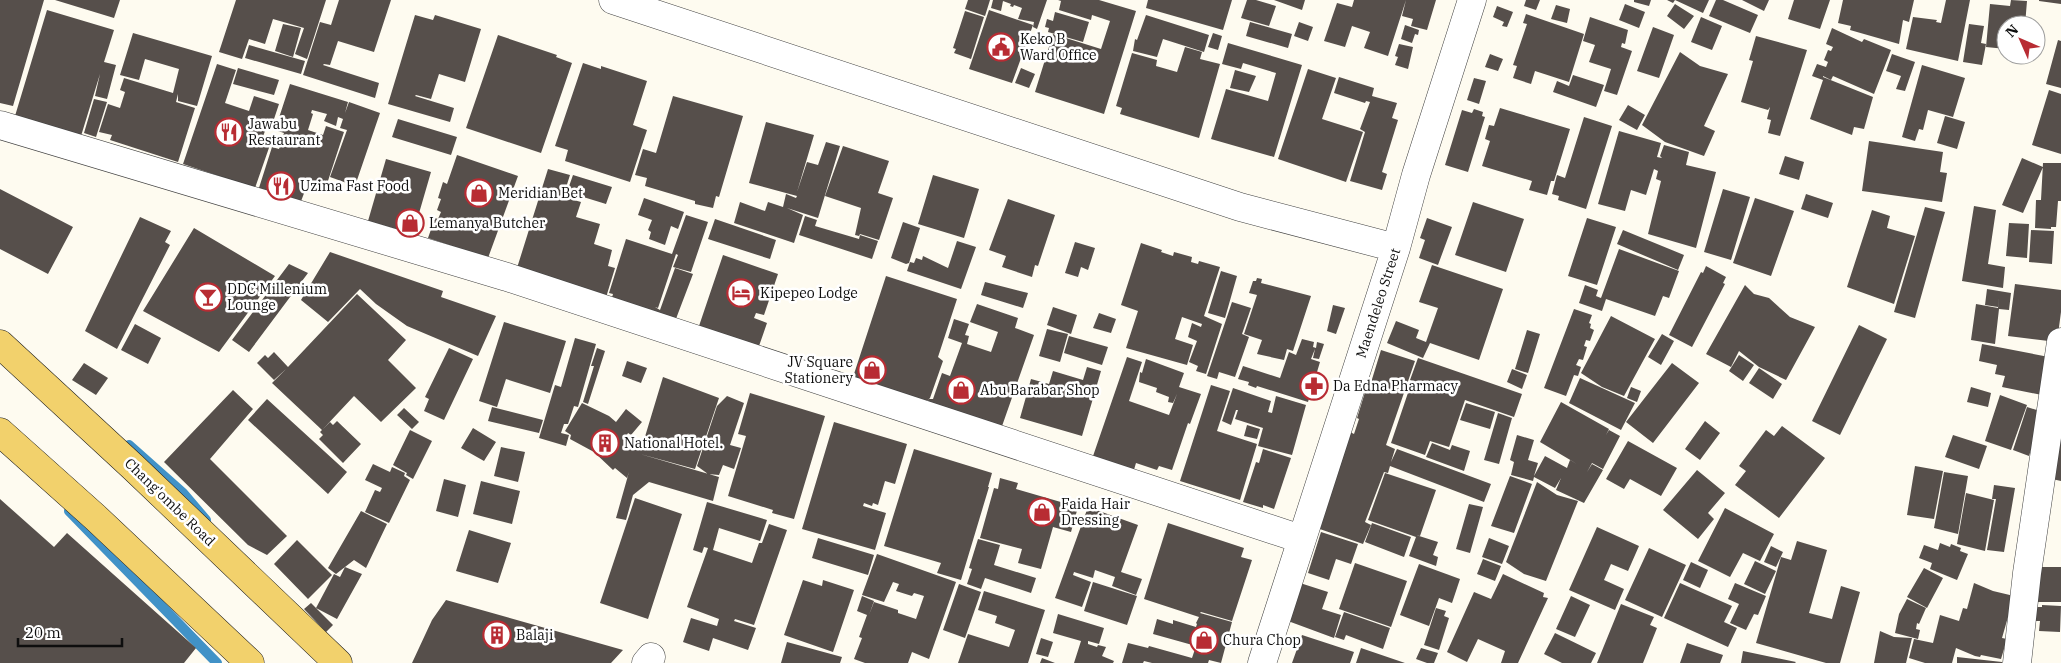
<svg xmlns="http://www.w3.org/2000/svg" width="2061" height="663" font-family="'IBM Plex Serif',serif">
<rect width="100%" height="100%" fill="#fefbf0"/>
<g fill="none" stroke-linecap="round" stroke-linejoin="round">
<path stroke="#4192c7" stroke-width="10" d="M129,445L183,493L206,520
M69,511L217,663"/>
</g>
<path fill="#564f4b" d="M0,0H44L13,106L0,103Z
M55,0H120L114,18Z
M236,0H326L307,59L295,54L304,28L273,19L265,44L249,39L242,59L219,52Z
M339,0H391L374,52L338,41L330,65L324,64L323,65L379,83L375,98L303,75L320,22L331,25Z
M968,0H990L985,16L965,9Z
M993,0H1047L1037,29L1033,27L1034,22L1018,19L1022,8L1014,5L1013,7L1010,6L1011,4L1003,1L1001,11L991,8Z
M1058,0H1099L1136,11L1104,114L1035,92L1053,34L1101,49L1110,21L1092,15L1091,20L1059,10L1061,1Z
M1148,0H1232L1223,30L1146,8Z
M1247,0H1256L1276,6L1269,26L1241,18Z
M1274,0H1305L1302,10Z
M1354,0H1406L1388,56L1364,48L1370,32L1352,26L1345,47L1324,41L1337,3L1352,7Z
M1406,0H1436L1427,30L1411,26L1413,19L1402,16Z
M1526,0H1540L1536,10L1524,6Z
M1634,0H1651L1649,6L1634,2Z
M1667,0H1709L1703,13L1675,0L1673,3Z
M1716,0H1723L1758,15L1750,33L1709,16Z
M1742,0H1769L1764,11Z
M1794,0H1830L1820,29L1788,19Z
M1843,0H1914L1909,22L1903,20L1899,44L1850,30L1851,26L1838,23Z
M1946,0H1970L1958,61L1906,49L1913,17L1937,20L1936,22L1941,23Z
M2011,0L2027,1L2025,25H2006V49L1986,47L1990,4L2010,6Z
M2039,0H2061V4L2039,1Z
M1625,4L1645,12L1639,28L1619,20Z
M1675,4L1694,16L1684,29L1667,16Z
M1556,5L1570,9L1567,23L1551,19Z
M1497,6L1513,12L1507,27L1502,26L1504,22L1493,17Z
M47,10L114,30L104,62L116,65L107,99L95,96L100,74L81,136L15,116Z
M989,10L1033,25L1012,83L969,69Z
M965,11L984,17L971,59L954,53L956,49L953,48Z
M1055,12L1089,22L1083,42L1048,32L1049,28L1045,27L1047,19L1053,21Z
M1526,14L1584,34L1569,82L1535,71L1531,84L1513,78L1517,66L1513,65L1527,24L1523,23Z
M415,15L433,20L435,15L481,29L465,82L439,74L431,99L416,95L415,96L454,108L450,122L388,104Z
M1146,15L1209,35L1204,52L1163,39L1157,57L1133,51L1135,39L1137,40Z
M1590,17L1628,30L1625,44L1622,43L1621,47L1632,51L1617,95L1604,91L1611,69L1589,62L1595,45L1583,41Z
M1701,17L1722,26L1712,50L1691,42Z
M1250,22L1292,34L1288,48L1246,36Z
M1299,22L1313,27L1308,41L1294,36Z
M283,24L301,28L293,57L275,51Z
M1969,24L1984,26L1981,43L1986,44L1982,65L1963,62Z
M1405,25L1419,30L1418,35L1415,34L1412,43L1401,39Z
M1653,27L1674,35L1659,78L1637,71Z
M1832,28L1862,42L1864,39L1891,50L1874,94L1833,76L1831,80L1823,76V77L1873,97L1864,129L1854,127L1852,135L1810,119L1823,80L1812,76L1817,64L1826,67L1828,62L1824,60L1828,50L1831,51L1833,47L1826,44Z
M133,33L212,56L197,106L178,101V94L176,102L195,108L178,162L110,140L112,135L99,132L108,104L120,108L125,92L120,90L124,78L173,93L179,69L145,59L139,80L120,75Z
M1213,33L1222,36L1218,50L1208,47Z
M498,35L557,55L556,57L572,63L541,153L466,128Z
M1756,36L1807,50L1780,136L1768,133L1771,120L1767,119L1770,107L1768,110L1741,102L1753,61L1749,60Z
M2058,40L2061,41V88L2046,84Z
M1228,43L1302,65L1274,157L1211,139L1226,89L1268,101L1276,73L1243,63L1241,69L1222,64Z
M1399,44L1413,47L1408,69L1395,65L1398,57L1395,56Z
M249,45L305,61L301,74L245,58Z
M1185,47L1202,52L1200,59L1220,64L1199,138L1120,114L1122,108L1116,106L1132,53L1157,60L1156,66L1177,72Z
M1680,52L1700,66L1728,74L1704,126L1715,131L1704,156L1665,142L1642,125Z
M1490,54L1503,59L1498,71L1485,67Z
M1892,54L1915,62L1905,91L1896,89L1901,76L1886,71Z
M583,63L601,69V66L647,81L633,125L647,130L630,182L565,161L568,150L555,146Z
M217,64L236,70L225,103L249,111L254,96L279,104L272,125L268,123L262,139L271,142L255,188L183,164Z
M1922,65L1965,78L1953,117L1928,110L1923,130L1919,129L1915,141L1902,137Z
M238,68L279,80L274,95L233,84Z
M1021,68L1035,74L1029,88L1015,83Z
M1308,69L1336,78L1322,119L1363,132L1346,182L1278,159Z
M1235,70L1256,76L1249,92L1230,88Z
M1573,75L1604,85L1596,107L1553,92L1557,81L1569,86Z
M1339,77L1374,88L1372,96L1397,103L1392,118L1398,120L1382,172L1387,174L1382,190L1350,181L1365,132L1360,129L1370,102L1366,101L1365,103L1334,93Z
M1474,78L1486,81L1479,104L1467,100Z
M290,84L348,102L345,113L349,102L380,113L355,186L330,177L347,130L340,128L343,119L338,117L336,126L324,121L327,114L312,110L311,113L313,114L308,130L323,135L326,126L344,132L324,193L306,188L300,204L258,191L272,147L279,149L284,133L275,130Z
M2049,90L2061,94V154L2032,145Z
M673,96L743,116L719,197L716,196L713,208L695,204V201L645,186L647,178L635,175L643,149L656,153Z
M94,99L107,102L96,137L84,133Z
M1628,105L1645,115L1637,130L1619,120Z
M1500,108L1570,129L1554,181H1551L1547,195L1529,190L1532,181L1482,166L1490,141L1485,139L1489,125L1494,126Z
M1474,109L1483,112L1482,116L1485,117L1468,172L1445,165L1462,110L1472,113Z
M1945,116L1965,122L1957,149L1937,143Z
M1584,117L1612,126L1586,209L1558,200L1559,196L1552,194L1557,175L1565,178Z
M398,119L457,137L451,155L392,137Z
M766,122L814,135L797,192L807,162L818,165L826,142L840,146L818,218L787,208L803,215L794,243L734,223L740,202L765,211L768,202L783,207L786,194L796,198L797,196L749,183Z
M1619,131L1661,143L1657,157L1662,158L1660,156L1664,145L1689,152L1686,165L1716,172L1696,248L1648,234L1661,181L1656,179L1658,171L1654,169L1646,195L1631,190L1625,211L1598,204Z
M1869,141L1943,152L1940,172L1947,173L1942,202L1862,191Z
M843,146L889,161L878,193L893,198L879,240L860,234L859,236L855,235L861,208L825,196Z
M457,155L518,176L488,258L428,238L435,218L438,219L441,212L437,210L441,199L438,198L443,182L447,184Z
M1785,156L1804,162L1799,180L1779,174Z
M2022,158L2043,167L2023,213L2002,205Z
M386,159L431,172L413,234L368,221Z
M2043,163H2061V201H2058L2056,227H2051V229L2035,228L2036,200H2041Z
M548,169L570,175L563,197L581,202L576,217L600,224L594,244L612,250L608,266L615,268L604,304L517,268Z
M573,175L612,187L606,204L567,192Z
M933,175L979,189L964,238L918,224Z
M0,189L73,227L48,274L0,249Z
M1723,189L1750,197L1731,260L1704,252Z
M1806,194L1833,203L1828,218L1801,209Z
M644,198L684,212L678,229L671,226L665,245L649,239L651,232L648,230L652,220L638,215Z
M1755,198L1794,211L1771,276L1733,263Z
M1008,199L1055,215L1038,266L1035,265L1032,277L1002,267L1006,256L989,250Z
M1473,202L1524,219L1506,272L1455,255Z
M1974,206L1996,210L1988,264L2005,267L2003,288L1962,281Z
M1925,207L1945,212L1915,318L1894,312Z
M1872,210L1890,216L1887,228L1915,236L1894,304L1847,287Z
M686,215L708,222L691,272L673,267L678,255L676,254L658,308L655,307L660,310L675,268L693,274L674,324L611,301L613,294L609,293L626,239L672,254Z
M805,216L817,220L815,226L859,239L860,235L878,241L872,259L799,235Z
M140,217L171,231L165,242L170,245L117,349L85,331Z
M1427,218L1452,227L1438,265L1419,258L1425,240L1420,238Z
M1587,218L1616,227L1597,285L1568,276Z
M715,219L776,240L770,259L708,239Z
M903,222L920,228L909,263L906,264L891,258Z
M2009,223L2029,224L2027,258L2006,256Z
M194,228L275,276L219,352L143,311Z
M1623,230L1684,255L1678,270L1617,244Z
M2031,230L2054,231L2052,264L2029,262Z
M957,241L976,247L961,289L907,271L910,262L914,263L916,258L922,260L923,256L948,268Z
M1075,242L1095,248L1088,270L1081,267L1078,277L1065,273Z
M1141,243L1162,250L1161,252L1173,256L1174,252L1192,257L1191,262L1198,264L1199,261L1220,267L1204,316L1222,324L1206,374L1196,371L1198,366L1189,362L1197,341L1188,337L1192,323L1201,327L1202,324L1182,317L1175,339L1193,345L1187,365L1126,348L1138,311L1121,305Z
M1619,249L1679,271L1669,298L1663,296L1655,316L1606,299L1602,311L1579,303L1585,285L1598,290L1596,296L1601,298Z
M330,252L443,291L441,297L496,316L478,356L407,326L376,304L360,289L328,322L301,300Z
M723,255L778,274L764,315L756,313L754,318L767,323L759,346L699,326Z
M289,264L308,273L249,352L232,340Z
M1432,265L1503,289L1479,360L1430,343L1423,358L1387,343L1396,321L1419,330L1416,338L1426,342L1438,308L1419,302Z
M1706,266L1726,277L1723,283L1725,284L1692,347L1669,335L1701,272L1703,273Z
M1221,271L1237,276L1225,318L1208,313Z
M886,276L957,299L938,357L943,361L930,398L925,403L853,377Z
M1257,278L1262,279L1261,283L1311,296L1293,351L1287,349L1284,360L1257,354L1262,340L1244,334L1257,295L1249,293L1253,281H1256Z
M985,282L1028,293L1023,308L981,295Z
M2015,284L2061,290V312L2057,342L2008,336Z
M1745,285L1754,294L1769,298L1790,317L1815,327L1786,380L1759,367L1739,351L1731,367L1706,354Z
M1987,289L2011,293L2009,310L1999,309L1995,344L1971,340L1976,304L1998,308L1999,296L1998,307L1985,305Z
M357,294L406,340L388,360L416,388L381,422L354,396L323,429L330,422L333,425L337,421L361,444L343,463L319,439L323,435L320,432L322,430L272,383L286,369L274,380L257,363L265,355L268,358L274,352L288,367Z
M1232,302L1251,308L1242,334L1249,337L1235,377L1219,372L1217,379L1207,376Z
M977,304L1018,318L1015,328L1034,335L1001,429L927,402L929,399H933L942,373L950,376L962,343L948,338L954,319L969,324L965,335L969,336L967,344L991,352L998,332L970,322Z
M1333,305L1345,308L1336,334L1327,331Z
M1053,307L1077,315L1071,334L1047,325Z
M1574,309L1592,315L1589,323L1591,324L1590,328L1594,330L1590,341L1586,340L1584,346L1587,347L1583,360L1579,359L1576,365L1581,367L1578,376L1574,375L1566,396L1544,388Z
M1099,313L1116,319L1111,333L1093,328Z
M1611,316L1655,339L1624,396L1602,387L1581,373Z
M504,322L566,341L550,393L506,379L497,407L479,401Z
M135,324L161,338L148,364L121,350Z
M1859,325L1887,339L1840,435L1812,421Z
M1047,329L1068,334L1060,362L1039,356Z
M1527,330L1540,334L1528,373L1515,369Z
M1662,334L1674,341L1661,365L1648,357Z
M1069,336L1108,347L1102,365L1064,353Z
M575,338L596,344L578,407L574,406L568,424H564L561,433L569,435L566,446L539,438L555,385L561,387Z
M1302,339L1314,342L1313,347L1316,348L1317,342L1324,344L1319,359L1313,358L1315,349L1311,359L1320,362L1314,382H1311L1309,387L1312,388L1308,402L1257,386L1256,388L1248,385L1249,382L1238,379L1243,366L1280,378L1289,352L1296,355Z
M1982,344L2054,358L2047,396L2002,387L2005,376L1995,374L1997,365L1979,361Z
M449,348L473,359L444,420L424,411L429,399L425,397Z
M597,348L605,351L588,404L583,402L594,366H591Z
M1381,350L1415,361L1386,445L1395,449L1391,462L1397,449L1491,484L1484,502L1390,466L1388,473L1384,472L1365,522L1371,525L1363,544L1314,527L1350,432L1354,434L1359,419L1357,418L1366,389H1369Z
M1739,355L1754,365L1743,381L1729,371Z
M1127,357L1142,362L1129,401L1169,415L1177,394L1173,403L1168,402L1169,397L1156,392L1157,388L1139,382L1140,372L1142,373L1146,359L1184,373L1179,387L1201,394L1190,424L1188,423L1172,470L1159,466L1157,470L1136,463L1133,473L1092,459Z
M1418,358L1522,394L1514,417L1465,400L1449,447L1430,441L1425,455L1391,443L1412,381L1410,380Z
M627,361L647,368L641,383L622,376Z
M84,363L108,378L96,395L72,380Z
M1672,363L1699,383L1653,443L1626,422Z
M1087,367L1101,371L1082,436L1020,418L1031,379L1049,384L1053,371L1083,380Z
M1759,368L1782,384L1773,399L1749,383Z
M1512,369L1527,375L1522,389L1507,382Z
M663,377L719,398L695,469L640,454L719,477L713,501L649,482L633,495L626,520L616,518L629,472L627,478L615,468L613,470L594,452L570,439L571,435L565,431L582,403L609,416L616,422L626,409L642,422L631,435L628,433L627,435L637,445L639,438L644,440Z
M1580,378L1635,403L1621,430L1569,403Z
M1211,385L1230,391L1217,431L1257,444L1240,500L1180,481Z
M1631,387L1641,391L1637,402L1627,398Z
M1971,387L1991,393L1988,407L1967,402Z
M1233,388L1271,401L1268,412L1272,413L1276,396L1306,405L1292,455L1258,446L1263,428L1235,419L1238,410H1236L1231,425L1222,421Z
M233,390L253,409L210,459L287,536L267,555L248,545L164,462Z
M750,393L825,416L794,519L772,513L773,510L728,496L746,436L738,434Z
M2000,395L2027,405L2011,450L1985,441Z
M727,396L744,403L730,445L741,448L734,469L723,465L719,475L708,474L697,466L717,406Z
M267,399L347,472L328,494L248,420Z
M1561,402L1609,429L1606,435L1609,430L1620,436L1603,469L1592,463L1587,472L1592,464L1603,470L1584,503L1556,490L1561,478L1555,488L1534,477L1533,481L1511,475L1514,462L1510,460L1517,435L1534,440L1528,460L1538,463L1534,476L1545,456L1567,468L1570,460L1577,464L1540,442Z
M1466,403L1495,412L1490,429L1460,420Z
M492,407L543,420L539,433L488,421Z
M2027,407L2043,412L2029,456L2013,450Z
M404,408L419,422L412,429L397,415Z
M1498,413L1512,418L1499,464L1484,460Z
M2061,414V481L2043,477Z
M1705,421L1720,433L1700,460L1685,449Z
M834,422L907,444L895,484L885,481L878,505L873,503L872,506L864,503L863,506L886,513L875,550L802,529Z
M1247,425L1260,429L1257,439L1244,436Z
M1782,426L1825,458L1779,518L1735,485L1746,471L1739,466L1766,430L1774,436Z
M473,428L496,442L484,461L461,448Z
M410,430L432,441L413,479L406,475L407,473L393,465Z
M1953,435L1987,446L1979,469L1945,457Z
M1628,441L1677,468L1661,496L1630,479L1624,489L1606,479Z
M1432,443L1450,450L1452,445L1470,451L1464,471L1426,457Z
M501,447L525,452L518,482L494,476Z
M914,449L992,473L988,487H989L961,580L937,573L941,563L884,546Z
M1263,449L1291,458L1274,509L1263,505V508L1243,502L1256,462L1259,463Z
M373,464L390,472L392,467L405,473L404,476L410,480L389,523L365,512L375,490L380,492L382,488L365,480Z
M1915,466L1943,471L1934,519L1907,515Z
M1697,470L1725,493L1708,513L1714,519L1698,539L1663,510Z
M1944,472L1968,476L1958,534L1934,528Z
M1385,473L1436,490L1420,536L1416,535L1438,542L1433,555L1438,557L1436,566L1409,556L1416,537L1368,520Z
M1510,476L1532,484L1514,533L1491,526Z
M1000,478L1018,483L1016,489L1078,507L1071,532L1053,527L1041,569L1018,563L1022,549L980,538L994,488L998,489Z
M444,479L466,485L458,517L436,511Z
M481,481L520,491L512,524L473,514Z
M1537,482L1557,495L1578,501L1546,581L1524,574L1506,562Z
M1994,485L2015,488L2004,552L1987,550L1996,499H1992Z
M1966,493L1994,500L1985,551L1957,544Z
M635,498L682,514L648,619L600,603Z
M0,499L54,547L67,533L196,648L184,663H0Z
M707,502L767,520L760,541L719,528L713,550L752,563L759,543H762L769,524L787,530L754,625L735,619L734,621L756,628L748,650L713,638L709,651L683,642L691,618L717,626L719,619L687,607L708,548L704,547L702,553L693,550Z
M1469,504L1483,507L1470,553L1456,549Z
M1088,507L1138,525L1121,572L1142,579L1136,595L1112,586L1115,577L1095,570L1093,578L1074,572L1073,575L1091,582L1082,607L1055,598Z
M1725,508L1774,534L1760,561L1743,553L1730,577L1698,561Z
M361,511L387,524L366,568L354,560L336,574L328,568Z
M1168,523L1244,548L1241,557L1252,560L1232,621L1201,612L1200,613L1232,622L1221,663L1209,660L1208,663H1152L1144,661L1143,663H1122L1128,643L1148,648L1149,646L1192,658L1196,646L1153,634L1157,619L1173,624V620L1196,627L1197,624L1196,623L1199,617L1144,599Z
M1372,523L1411,537L1404,557L1365,542Z
M1597,527L1639,546L1628,571L1611,564L1604,580L1624,589L1615,610L1569,590Z
M469,530L511,543L498,583L456,571Z
M1321,532L1358,544L1351,564L1336,559L1329,580L1308,573Z
M818,538L874,555L868,575L812,558Z
M1489,538L1509,546L1502,564L1482,557Z
M978,539L1000,545L994,565L1036,578L1031,593L985,578L981,589L967,584L972,569L969,568Z
M297,540L332,575L308,599L274,564Z
M1797,541L1827,550L1809,613L1832,619L1841,586L1860,592L1840,663H1826L1756,643L1781,557L1791,560Z
M1940,543L1950,547L1951,544L1961,548L1960,551L1968,554L1957,580L1930,569L1932,563L1919,558L1924,545L1938,550Z
M1771,546L1783,552L1776,567L1764,562Z
M1649,548L1686,565L1662,617L1625,600Z
M877,554L956,582L929,659L912,652L908,663H865L854,659L862,638L859,637L867,615L857,611L862,596L874,601L869,615L874,602L898,610V613L916,619L924,596L914,593L912,596L896,591L899,584L893,582L884,602L862,595Z
M1483,559L1501,566L1495,581L1477,574Z
M1755,561L1776,571L1765,594L1744,584Z
M1691,562L1708,570L1700,588L1683,580Z
M1355,563L1407,581L1391,627L1339,609Z
M1419,564L1460,579L1452,603L1439,598L1429,626L1400,615Z
M345,567L362,574L337,619L316,608L334,574L340,577Z
M2028,567H2061V602H2027Z
M1924,568L1943,578L1927,608L1907,597Z
M1503,574L1544,593L1543,597L1548,598L1518,663H1501L1505,651L1478,639L1467,662L1447,652L1474,592L1491,599Z
M803,580L822,586L823,580L854,590L833,652L784,635Z
M1093,582L1137,596L1127,625L1084,611Z
M1300,583L1328,592L1322,609L1341,615L1334,638L1288,621Z
M1680,583L1732,606L1724,622L1737,628L1728,647L1664,618Z
M1735,583L1766,596L1758,615L1754,614L1746,630L1730,623L1739,604L1728,599Z
M1974,583L1993,591L2014,596L2002,638L2007,639L2001,659L1981,655L1980,657L1975,656L1956,648L1952,663H1925L1909,658L1914,639L1933,643L1940,615L1959,621L1963,608L1967,609Z
M959,584L981,592L965,638L943,630Z
M984,591L1045,610L1028,663H958L968,634L1009,647L1015,630L995,623L997,616L978,610Z
M1571,596L1590,605L1575,637L1556,629Z
M1907,599L1926,608L1919,624L1917,623L1916,629L1920,630L1918,639L1895,633L1899,614Z
M446,600L623,650L611,663H412L432,620Z
M311,603L333,625L326,632L304,609Z
M1621,604L1654,617L1650,625L1657,628L1643,663H1597Z
M2042,605L2061,606L2060,632L2039,631L2040,621H2024L2025,607H2042Z
M1436,608L1446,611L1444,616L1449,618L1439,650L1424,645Z
M1344,612L1390,628L1383,649L1346,635L1344,640L1335,637Z
M1058,614L1104,628L1099,644L1088,641V644L1097,647L1098,645L1106,647L1102,656L1114,661L1113,663H1074L1081,641L1053,633Z
M1880,631L1894,637L1912,638L1906,663H1874Z
M1555,633L1596,653L1591,663H1562L1544,654Z
M1302,635L1354,652L1350,663H1292Z
M1041,638L1053,642L1048,657L1036,654Z
M787,642L842,657L840,663H781Z
M1687,643L1723,655L1720,663H1680Z
M1361,648L1405,663H1356Z
M1421,648L1438,653L1434,663H1427L1416,659Z
M1743,651L1796,662L1795,663H1741Z
M1957,657L2002,662V663H1957Z
M1042,658L1055,663H1040Z"/>
<g fill="none" stroke-linecap="round" stroke-linejoin="round">
<g stroke="#414141" stroke-width="29">
<path id="street" d="M613,0L1240,207L1396,248
M0,125L507,277L1301,539
M646,663L651,657
M1262,663L1396,248L1416,175L1472,0
M2017,663L2027,573L2061,342"/>
</g>
<g stroke="#1f1f1f" stroke-width="29">
<path id="primary" d="M0,344L133,467L338,663
M0,432L95,517L250,663"/>
</g>
<use href="#street" stroke="#fff" stroke-width="28"/>
<use href="#primary" stroke="#f2d16c" stroke-width="28"/>
</g>
<defs>
<g id="civic-ring" transform="scale(1.4375)"><circle r="9.5" fill="#fff" stroke="#b82c33" stroke-width="1.5"/><path d="M-.6-6.5H3V-4.5H.6V-3L4-1V1h2V6H-6V1h2V-1L-.6-3ZM-1.2 2.5V6h2.4V2.5Z" fill="#b82c33"/></g>
<g id="restaurant-ring" transform="scale(1.4375)"><circle r="9.5" fill="#fff" stroke="#b82c33" stroke-width="1.5"/><path d="M-5-6h1v4h1v-4h1v4h1v-4h1v5L-1.5 .5V6h-2V.5L-5-1ZM5-6V6H3V1.5H1.5Q1.5-4 5-6Z" fill="#b82c33"/></g>
<g id="shop-ring" transform="scale(1.4375)"><circle r="9.5" fill="#fff" stroke="#b82c33" stroke-width="1.5"/><path d="M-5-2.5h2.3a2.7 3.5 0 0 1 5.4 0H5L5.5 6h-11ZM-1.5-2.5h3a1.5 2.3 0 0 0-3 0Z" fill="#b82c33"/></g>
<g id="hotel-ring" transform="scale(1.4375)"><circle r="9.5" fill="#fff" stroke="#b82c33" stroke-width="1.5"/><path d="M-6-4.5h1.5V1H6V5H4.5V3h-9V5H-6ZM-4 0a1.8 1.8 0 1 1 3.6 0ZM.5 0V-2.5h3Q6-2.5 6 0Z" fill="#b82c33"/></g>
<g id="bar-ring" transform="scale(1.4375)"><circle r="9.5" fill="#fff" stroke="#b82c33" stroke-width="1.5"/><path d="M-6-5H6L.8 .8V4.5H3.5V6h-7V4.5H-.8V.8Z" fill="#b82c33"/></g>
<g id="pharmacy-ring" transform="scale(1.4375)"><circle r="9.5" fill="#fff" stroke="#b82c33" stroke-width="1.5"/><path d="M-2-6h4v4h4v4h-4v4h-4v-4h-4v-4h4Z" fill="#b82c33"/></g>
<g id="building-ring" transform="scale(1.4375)"><circle r="9.5" fill="#fff" stroke="#b82c33" stroke-width="1.5"/><path d="M-4-6H4V6H1V3H-1V6H-4ZM-2.5-4.3h1.7v1.8h-1.7ZM.8-4.3h1.7v1.8H.8ZM-2.5-1h1.7V.8h-1.7ZM.8-1h1.7V.8H.8Z" fill="#b82c33"/></g>
</defs>
<g fill-rule="evenodd">
<use href="#civic-ring" x="1001" y="47"/>
<use href="#restaurant-ring" x="229" y="132"/>
<use href="#restaurant-ring" x="281" y="186"/>
<use href="#shop-ring" x="479" y="193"/>
<use href="#shop-ring" x="410" y="223"/>
<use href="#hotel-ring" x="741" y="293"/>
<use href="#bar-ring" x="208" y="297"/>
<use href="#shop-ring" x="872" y="370"/>
<use href="#pharmacy-ring" x="1314" y="386"/>
<use href="#shop-ring" x="961" y="390"/>
<use href="#building-ring" x="605" y="443"/>
<use href="#shop-ring" x="1042" y="512"/>
<use href="#building-ring" x="497" y="635"/>
<use href="#shop-ring" x="1204" y="640"/>
</g>
<g text-anchor="middle" stroke-width="5" stroke-linejoin="round" paint-order="stroke">
<g font-size="14" fill="#0e0e0e" stroke="#fff" text-anchor="start">
<text x="1020" y="44">Keko B<tspan x="1020" dy="16">Ward Office</tspan></text>
<text x="248" y="129">Jawabu<tspan x="248" dy="16">Restaurant</tspan></text>
<text x="300" y="191">Uzima Fast Food</text>
<text x="498" y="198">Meridian Bet</text>
<text x="429" y="228">Lemanya Butcher</text>
<text x="227" y="294">DDC Millenium<tspan x="227" dy="16">Lounge</tspan></text>
<text x="760" y="298">Kipepeo Lodge</text>
<text x="853" y="367" text-anchor="end">JV Square<tspan x="853" dy="16">Stationery</tspan></text>
<text x="1333" y="391">Da Edna Pharmacy</text>
<text x="980" y="395">Abu Barabar Shop</text>
<text x="624" y="448">National Hotel.</text>
<text x="1061" y="509">Faida Hair<tspan x="1061" dy="16">Dressing</tspan></text>
<text x="516" y="640">Balaji</text>
<text x="1223" y="645">Chura Chop</text>
</g>
<g font-size="14" fill="#0e0e0e" stroke="#fff">
<text transform="translate(1378 303) rotate(-72)" y="5">Maendeleo Street</text>
<text transform="translate(170 502) rotate(44)" y="5">Chang'ombe Road</text>
</g>
</g>
<g transform="translate(2021 40) rotate(315)"><circle r="24" fill="#ffffff" stroke="#9f9f9f"/>
<path d="M0-4L9 19L0 12L-9 19Z" fill="#b82c33"/>
<text y="-8" font-size="14" font-weight="bold" text-anchor="middle" fill="#0e0e0e">N</text>
</g>
<path d="M18 638v8h104v-8" fill="none" stroke="#0e0e0e" stroke-width="2.5"/>
<text x="25" y="638" font-size="15" fill="#0e0e0e" stroke="#ffffff" stroke-width="4" paint-order="stroke">20 m</text>
</svg>
